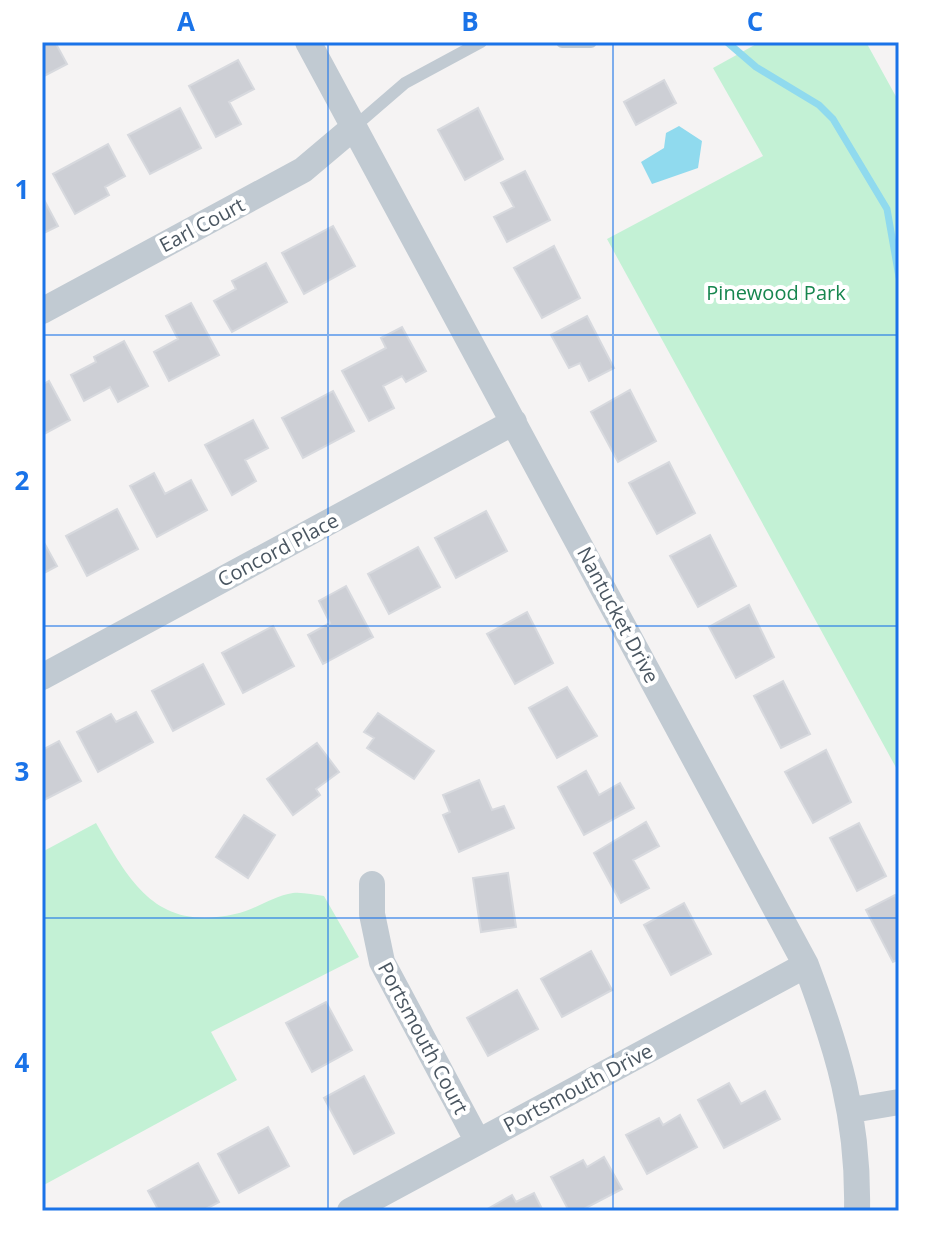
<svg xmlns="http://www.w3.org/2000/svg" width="941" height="1253" font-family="'Open Sans',sans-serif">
<rect width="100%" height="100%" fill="#f5f3f3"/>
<path fill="#c3f1d5" d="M760,42H866L899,102V773L607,239L763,156L713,68Z
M96,823C130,882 156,932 235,914C255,910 273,896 293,893C303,892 314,895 324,896L359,957L211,1032L237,1080L42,1186V852Z"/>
<path fill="#90daee" d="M679,126L702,141L698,168L652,184L641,162L664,148L666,133Z"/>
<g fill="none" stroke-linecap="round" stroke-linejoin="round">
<path stroke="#90daee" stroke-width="7" d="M727,42L756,67L819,105L833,119L887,209L899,277"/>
</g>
<path fill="#cdcfd5" stroke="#d7d9de" stroke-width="2" d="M42,42H55L67,64L42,77Z
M238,60L254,89L229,102L241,124L216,137L189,86Z
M664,80L676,103L636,125L624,102Z
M180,108L201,148L150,174L128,135Z
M478,108L503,159L465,180L438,130Z
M108,144L125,176L105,187L109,195L75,214L53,174Z
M525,171L550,220L507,242L494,217L514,207L501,183Z
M42,196L58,226L42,234Z
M333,226L355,266L304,294L282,253Z
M554,246L580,298L542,318L514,268Z
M266,263L287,302L232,332L214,301L236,289L232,281Z
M191,303L219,355L169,381L154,352L178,339L166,316Z
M587,316L614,368L589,381L580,363L569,368L551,335Z
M402,327L426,371L406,382L402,376L383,386L394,408L369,421L342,371L386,348L381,338Z
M124,341L148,386L118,402L110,387L84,401L71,375L96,362L94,357Z
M49,381L70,420L42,435V385Z
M630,390L656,441L618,462L591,412Z
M333,391L354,431L303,458L282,418Z
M253,420L268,448L245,460L256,481L232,495L205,445Z
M669,462L695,513L657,534L629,483Z
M154,473L165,494L191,480L207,510L157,537L130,486Z
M117,509L138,549L87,576L66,536Z
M486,511L507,551L456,578L435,538Z
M710,535L736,586L698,607L670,556Z
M42,539L57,566L42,574Z
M418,547L440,587L389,614L368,574Z
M346,586L373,637L323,664L308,635L330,623L319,601Z
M749,605L774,657L736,678L709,627Z
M527,612L553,663L515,684L487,634Z
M273,626L294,666L243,693L222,653Z
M203,664L224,704L173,731L152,691Z
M783,681L810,734L781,748L754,696Z
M567,687L597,736L557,758L529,708Z
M136,712L153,742L98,772L77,732L111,714L116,722Z
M378,713L434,751L414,779L367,748L374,738L364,732Z
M59,741L81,781L42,801V750Z
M317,743L339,772L316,789L320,795L293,815L267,779Z
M826,750L851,802L813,823L785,772Z
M586,771L599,795L620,783L634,808L584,835L558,787Z
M479,780L492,810L504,806L514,828L459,852L443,815L450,812L443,795Z
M244,815L275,835L248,878L216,857Z
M646,822L659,846L633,860L649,888L621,903L594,853Z
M859,823L886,876L857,891L830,838Z
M508,873L516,927L481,932L473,878Z
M895,895L899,902V959L893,962L866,910Z
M684,903L711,954L671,975L644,925Z
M591,951L612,990L562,1017L541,979Z
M517,990L538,1029L488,1056L467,1018Z
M326,1002L352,1050L312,1072L286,1023Z
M364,1076L394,1133L354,1154L324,1098Z
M729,1083L741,1104L765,1091L780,1119L724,1148L698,1100Z
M680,1115L697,1147L647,1174L626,1135L659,1118L663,1125Z
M268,1127L289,1166L239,1193L218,1154Z
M604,1157L622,1189L580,1211H569L551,1177L583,1160L587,1167Z
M198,1163L219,1202L202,1211H159L148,1191Z
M534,1193L543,1211H484L512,1195L516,1202Z"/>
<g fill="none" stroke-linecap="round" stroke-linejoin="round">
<path stroke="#c1cad2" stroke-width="12" d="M562,42H591
M354,127L405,83L481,42"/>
<path stroke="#c1cad2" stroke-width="26" d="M308,42L806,965C838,1050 859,1118 857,1211
M42,311L303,170L354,127
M42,677L514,422
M372,884V914L382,962L478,1142
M852,1110L899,1102
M350,1211L806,965"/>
</g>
<path fill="none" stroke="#1a73e8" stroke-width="2" stroke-opacity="0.55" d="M328,42V1211M613,42V1211M42,335H899M42,626H899M42,918H899"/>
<g text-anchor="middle" stroke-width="8" stroke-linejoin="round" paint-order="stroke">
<g font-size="20" fill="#4a5661" stroke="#fff">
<text transform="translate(202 225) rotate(-28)" y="7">Earl Court</text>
<text transform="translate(278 550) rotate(-28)" y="7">Concord Place</text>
<text transform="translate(618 615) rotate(62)" y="7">Nantucket Drive</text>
<text transform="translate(423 1038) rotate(62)" y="7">Portsmouth Court</text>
<text transform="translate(578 1088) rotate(-28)" y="7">Portsmouth Drive</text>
</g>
<g font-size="20" fill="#17864f" stroke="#fff">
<text x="776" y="300">Pinewood Park</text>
</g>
</g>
<rect width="941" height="1253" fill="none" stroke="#ffffff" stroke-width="88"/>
<rect x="44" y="44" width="853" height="1165" fill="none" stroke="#1a73e8" stroke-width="3"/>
<g font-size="26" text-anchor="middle" font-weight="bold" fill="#1a73e8">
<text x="186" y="31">A</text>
<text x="470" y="31">B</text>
<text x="755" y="31">C</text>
<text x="22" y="199">1</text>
<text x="22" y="490">2</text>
<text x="22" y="781">3</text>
<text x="22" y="1072">4</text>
</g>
</svg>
